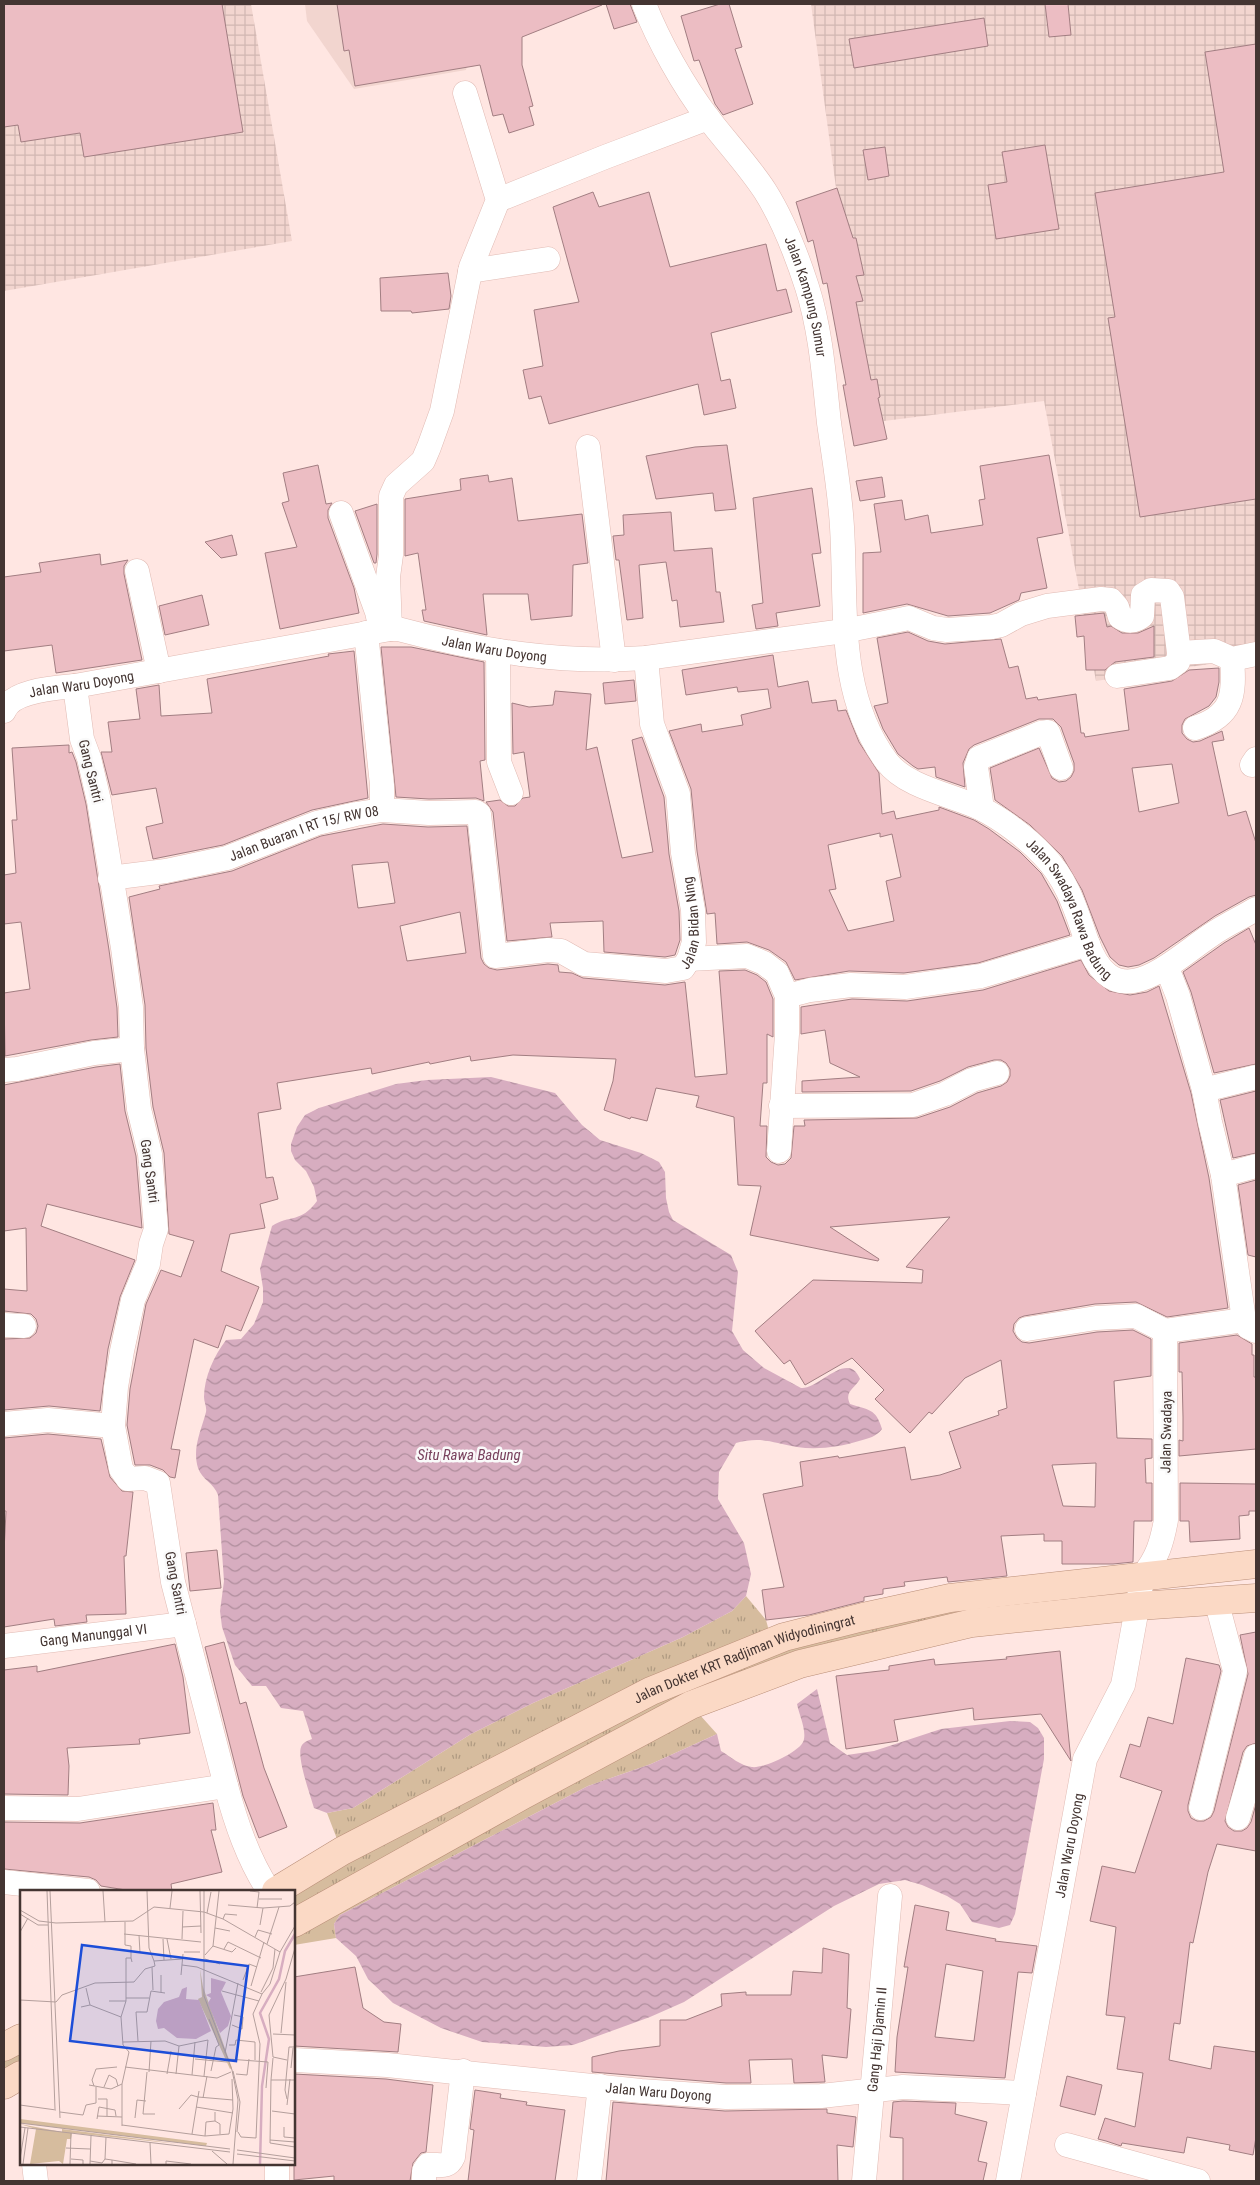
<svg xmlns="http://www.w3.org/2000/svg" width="1260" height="2185" font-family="'Roboto Condensed',sans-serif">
<defs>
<pattern id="industrial-grid" width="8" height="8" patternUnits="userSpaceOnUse" patternTransform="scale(1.25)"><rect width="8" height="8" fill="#f2d5cf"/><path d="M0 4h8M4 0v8" fill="none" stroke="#d1b7b2"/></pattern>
<pattern id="grass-tufts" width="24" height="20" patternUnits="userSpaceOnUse" patternTransform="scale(1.25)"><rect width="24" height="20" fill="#d6bc9e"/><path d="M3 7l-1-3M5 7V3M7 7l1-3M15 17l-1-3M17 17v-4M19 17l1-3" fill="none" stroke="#af9a81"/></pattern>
<pattern id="water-waves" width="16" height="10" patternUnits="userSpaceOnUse" patternTransform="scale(1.25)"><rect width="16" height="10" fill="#d7adc0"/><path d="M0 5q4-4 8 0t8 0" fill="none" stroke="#b08e9d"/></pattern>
</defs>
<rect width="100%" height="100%" fill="#ffe6e2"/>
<path fill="#f2d5cf" d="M305,4H473L476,31L466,70L354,89L307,21Z"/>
<path fill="url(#industrial-grid)" d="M4,4H251L292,241L4,291Z
M811,4H1256V657L1096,681L1044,401L868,423Z"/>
<path fill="url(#grass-tufts)" d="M1143,1575L1138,1606L972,1623L691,1705L717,1734L651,1764L588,1786L340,1915L334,1924L336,1938L294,1945V1891L342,1852L327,1813L353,1808L471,1734L533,1703L683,1637L732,1611L746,1596L766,1620L772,1642Z
M21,2038V2075L4,2085V2047Z"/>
<path fill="url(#water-waves)" d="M491,1077L555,1093L582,1125L600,1140L641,1153L659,1162L665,1172L666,1198L669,1212L673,1220L731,1255L738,1272L732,1331L743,1350L764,1368L801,1388C818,1390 848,1349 860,1379C854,1389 844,1392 850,1404C868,1410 876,1408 882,1429C876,1437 869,1438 859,1441C840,1447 817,1450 797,1447C772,1443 762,1436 736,1443L719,1472L718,1499L744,1543L751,1574L746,1596L732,1611L683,1637L533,1703L471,1734L353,1808L327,1813L314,1808C311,1797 295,1754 302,1745C304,1742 309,1740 312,1739L303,1711L281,1708L266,1686H252L235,1665L222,1627L220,1611L224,1581L218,1495C214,1483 202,1480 198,1468C192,1448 201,1431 206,1412C207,1407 204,1402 204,1397C204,1377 214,1356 226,1340L241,1339L254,1324L263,1302V1288L260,1269L272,1226C290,1214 300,1224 317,1201L314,1187L306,1171L295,1160L291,1151V1144L297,1127L305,1115L319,1108L396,1084L427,1080Z
M817,1689L830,1743L847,1755L874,1751L941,1729L1010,1721L1030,1722L1038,1728L1044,1738V1759L1015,1914L1010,1925L999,1928L972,1922L960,1904L947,1896L922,1885L905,1880L879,1884L834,1906L684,2002L650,2017L573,2045L546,2047L482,2042L441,2028L393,2003L368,1979L356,1956L336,1938L334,1924L340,1915L588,1786L651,1764L717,1734L721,1751C731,1757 741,1766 752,1767C763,1769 803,1751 804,1739C806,1729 799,1714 797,1704Z"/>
<path fill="#ecbdc3" stroke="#a27e82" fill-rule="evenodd" d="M4,4H222L243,132L84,157L80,133L21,142L18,125L4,127Z
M337,4H602V5L522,37V65L533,106L529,107L534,125L509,133L503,114L493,116L480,65L355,86L349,50L344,51Z
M606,4H630L637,22L614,29Z
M720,4H729L742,47L735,49L753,104L723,115L715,104L699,60L694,61L681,16Z
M1045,4H1068L1071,35L1049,37Z
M984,18L988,46L854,68L849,39Z
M1256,44V499L1140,517L1108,318L1115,317L1095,193L1224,172L1205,52Z
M1045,145L1059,229L996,239L988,185L1007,182L1002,152Z
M885,147L889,176L868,180L863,150Z
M837,188L853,238H856L864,275L856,276L863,301L856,302L871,380L877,379L880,397L878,398L887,439L854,446L843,385H846L827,283L823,284L813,240L808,242L796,202Z
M593,192L599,207L649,192L670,267L766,244L777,291L786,289L792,312L711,333L721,381L730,379L736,408L704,415L698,384L549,424L541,396L529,399L523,370L543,366L534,310L579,302L553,207Z
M448,273L451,296L449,309L412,313L411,311H381L380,278Z
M727,445L736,509L715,511L713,493L656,499L646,456L695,447Z
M1049,455L1063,533L1037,538L1047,588L1021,593L1019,600L990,613L948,616L907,604L863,613V553L881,552L874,504L902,500L905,520L928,515L931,533L983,525L979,500L985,499L980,466Z
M318,465L326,504L332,503L328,510V518L354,588L359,613L280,629L265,553L297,547L282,503L289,501L283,473Z
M488,475L489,482L512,478L518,521L582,514L588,563L573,565L572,616L531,620L528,594H483L487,635L424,621L422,610H426L418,553L405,556V499L461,490L460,479Z
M882,477L885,497L860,501L856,481Z
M812,488L821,553L812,554L820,606L776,613L778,626L756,629L752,605L763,603L753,498Z
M377,504V554L376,563H374L355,511Z
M671,512L674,551L712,548L716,592H720L724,622L680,627L677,600L672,601L666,562L639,565L643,618L627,620L619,560H616L613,536L624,535L623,515Z
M232,535L237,555L221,558L205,542Z
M100,554L101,565L128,560L124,566V574L142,660L56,673L52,645L4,651V577L41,572L39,563Z
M202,595L209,625L165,635L159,606Z
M1104,613L1107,627L1111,626L1122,633H1138L1154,626V657L1115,662L1105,670H1086L1084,636L1077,637L1075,616Z
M908,632L928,641L945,644L1001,639L1009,668L1018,666L1026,699L1037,697L1038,700L1076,694L1081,733H1084L1085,737L1129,730L1124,689L1172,681L1189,670L1219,668V682L1216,697L1209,706L1185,719L1182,725V733L1187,739L1193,742L1200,741L1222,731L1224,740L1212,742L1228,816L1246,811L1256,843V895L1249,897L1215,916L1154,958L1139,965L1128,967L1119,965L1110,957L1100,937L1082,890L1062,856L1030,825L995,800L990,768L1039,748L1052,778L1059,782L1066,781L1071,777L1074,771V763L1061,727L1053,719H1039L974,745L969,749L963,763L965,787L936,777L935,767L918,769L913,766L898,754L883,729L874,706L888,703L877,638ZM1172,764L1179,803L1139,812L1132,768Z
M381,647H411L484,662L485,760L480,761L484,801L476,798L429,799L396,797Z
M354,651L368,798L312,810L223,845L153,859L146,827L163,823L156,788L112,795L101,752H112L108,722L140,719L136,689L159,685L161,716L212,713L207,679L329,656L328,654Z
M773,655L778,687L808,681L812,703L836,700L838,711L846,710L859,742L879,773L882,814L894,811L896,819L939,810V807L974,820L989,829L1020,852L1041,873L1057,901L1070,935L978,963L904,973L849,971L795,980L786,962L769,950L747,942L717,944L715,913L707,914L697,851L691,789L669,731L701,724L702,732L743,725L741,715L771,708L768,689L738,692L737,687L686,695L682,670ZM880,833V837L892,834L901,877L886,881L894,921L848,931L829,890L836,889L828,845Z
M634,680L636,701L605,704L603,683Z
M555,691L591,694L586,750L597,747L622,858L653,852L632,740L642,737L664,797L669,854L679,911L680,940L675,955L665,957L604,952L603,921L550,923L552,937L507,941L493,812L486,802L500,800L508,806H515L523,798L530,797L524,752L513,754L512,703L529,707L553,705Z
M69,745V753L72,752L76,762L86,804L109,950L117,1008L118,1037L91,1040L5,1056L4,993L30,989L21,922L4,924V875L16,873L12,820H17L12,748Z
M383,824L428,827L467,826L481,958L484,964L489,968L497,970L548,964L558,965L559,972L572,973L583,978L665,985L685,982L695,1077L727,1074L719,971L745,970L757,975L766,982L773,999V1037L767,1034V1083H763L760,1126H767L766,1157L771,1162L778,1165L785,1164L791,1158L794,1126H805L804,1120L917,1118L950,1107L977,1093L1001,1086L1007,1082L1010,1076V1069L1006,1063L1001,1060H994L968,1067L940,1081L911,1091L802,1092V1081L860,1077L830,1063L825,1030L801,1034V1007L852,999L907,1001L983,990L1081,960L1089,975L1109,991L1130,995L1147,992L1159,986L1191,1093L1209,1178L1228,1308L1167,1317L1136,1302L1095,1304L1024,1316L1019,1318L1014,1324L1013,1331L1017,1338L1022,1342L1029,1343L1097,1332L1133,1330L1151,1339V1376L1114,1381L1117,1438L1152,1439V1458L1145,1459L1146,1483H1152V1521H1134L1133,1562L1113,1564H1062V1541H1044V1534L1001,1536L1007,1576L948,1582L947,1577L904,1582L905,1586L883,1589V1594L864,1597V1601L809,1615L766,1620L762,1590L784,1587L763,1494L803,1486L800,1462L838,1456L839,1458L905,1447L911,1480L940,1475L961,1468L949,1432L999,1415L998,1411L1007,1408L1001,1360L965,1378L932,1414L929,1412L910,1433L875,1399L884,1390L852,1358L805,1385L790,1360L784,1364L755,1331L813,1280L922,1283L923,1270L906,1267L950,1217L830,1227L879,1259L878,1261L750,1235L761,1186L738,1185L734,1117L696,1107L699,1096L656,1088L647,1121L631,1117L630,1119L604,1110L613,1081L616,1059L513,1055L471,1061L470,1056L430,1064L429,1062L372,1074L371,1068L277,1083L281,1109L258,1113L266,1178L273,1177L278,1199L260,1204L265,1228L230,1234L221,1271L259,1287L241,1331L226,1325L218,1348L194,1339L171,1449L180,1450L175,1478L170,1477L163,1470L150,1465H135L127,1425L130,1389L146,1304L161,1270L181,1277L194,1241L169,1234L164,1153L153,1107L146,1048L145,1005L129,897L160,889L159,886L232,871L321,836ZM388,862L395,903L358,908L352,865ZM460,912L466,953L407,961L400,926ZM1096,1463L1095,1507L1063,1506L1052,1465Z
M1249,928L1256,945V1064L1214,1073L1191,992L1183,972L1224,943Z
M120,1064L125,1111L136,1156L142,1228L47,1204L41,1226L135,1260L120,1297L108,1349L100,1411L49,1406L4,1410V1339L30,1338L36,1333L38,1326L36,1319L31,1314L4,1311V1289L27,1291L26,1228L4,1231V1085L96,1067Z
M1256,1091V1153L1233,1158L1220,1100Z
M1256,1180V1257L1248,1255L1238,1185Z
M1237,1335L1252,1344V1355H1254V1377H1256V1449L1179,1456V1440L1183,1441V1417L1182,1372H1179V1343Z
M48,1434L101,1439L110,1477L122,1491L133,1492L126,1556H124L126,1614L86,1615L87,1622L55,1626L54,1619L4,1627V1552L6,1511H4V1438Z
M1180,1483L1256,1484V1511H1249V1515L1239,1516L1240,1539L1190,1542L1189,1521H1180Z
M217,1550L221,1588L190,1591L186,1553Z
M1256,1632V1743L1247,1746L1243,1752L1225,1821L1228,1827L1234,1831H1242L1247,1828L1251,1822L1256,1804V1851L1217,1844L1208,1872L1193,1943L1190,1942L1180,2024L1174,2023L1169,2060L1211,2069L1214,2046L1256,2052V2137L1253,2155L1229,2150L1230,2145L1187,2137L1184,2153L1122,2143L1121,2146L1106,2141L1098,2139L1105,2118L1135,2127L1143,2073L1117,2069L1125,2017L1106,2015L1116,1927L1090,1921L1102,1866L1135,1873L1162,1791L1120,1777L1130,1744L1140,1747L1148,1717L1173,1724L1186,1658L1219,1665L1221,1671L1188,1805V1811L1191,1818L1197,1821H1204L1211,1817L1214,1811L1248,1674L1240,1635Z
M224,1642L240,1704L246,1702L264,1768L287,1827L259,1838L243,1796L205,1647Z
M175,1644L183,1677L190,1733L139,1739L140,1744L67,1748L69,1766L68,1795L4,1794V1670L37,1666V1672Z
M1060,1651L1071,1761L1041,1714L974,1720L973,1708L894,1720L898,1741L846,1749L836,1676L889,1670V1666L934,1659L935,1665L1007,1659L1006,1657Z
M213,1803L216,1830H211L222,1872L171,1884L172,1891H132L101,1886L96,1880L89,1877L4,1869V1822L80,1823Z
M915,1905L949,1912L946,1930L996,1939L995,1941L1037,1946L1032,1973L1018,1972L1005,2078L895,2072L897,2037L908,1967H904ZM946,1964L983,1971L974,2041L935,2037Z
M823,1948L849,1954L847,2008L851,2009L847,2058L822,2055L825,2082L794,2083L792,2059L749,2060L751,2083H726L592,2072V2057L619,2051L660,2046V2020H686L722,2006L721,1994L746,1992V1995H791L793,1971L822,1973Z
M355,1967L363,2008L384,2022L401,2024L398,2052L294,2046V1977Z
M294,2074L386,2079L433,2085L426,2152L421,2153L413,2163L410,2181H334V2176L294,2180Z
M1067,2076L1102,2085L1095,2115L1060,2106Z
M475,2090L501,2094L500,2098L527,2102L526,2105L565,2110L555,2181H468L474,2130L470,2129Z
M903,2101L956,2103L955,2114L987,2122L978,2161L987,2163L983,2181H903V2138L890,2137L893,2102Z
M613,2102L725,2111L827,2109V2113L856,2117L853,2147L837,2145L838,2181H606Z"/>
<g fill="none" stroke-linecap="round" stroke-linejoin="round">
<g stroke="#e1bbb4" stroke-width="25">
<g id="minor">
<path id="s1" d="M644,4C659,42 683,85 708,118C727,143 748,165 765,191C784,221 796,253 807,287C821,331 824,377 829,423C834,458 840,492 842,527C847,607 836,693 887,762C906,787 952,795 980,808C1002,819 1026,837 1043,855C1067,879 1076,910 1087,942C1115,1020 1169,963 1211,935C1225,925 1241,918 1256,909"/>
<path d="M498,200L605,157L708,118"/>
<path d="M470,271L548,259"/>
<path d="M588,447L614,660"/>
<path d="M341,513L377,612L381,630"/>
<path d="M137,571L159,671"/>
<path d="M390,629L388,577L391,555V496L396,485L423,461L429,447L442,411L471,267L498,200L465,93"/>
<path d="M366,633L382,785V810"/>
<path d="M498,651L499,762L511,793"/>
<path d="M1179,653L1214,651L1232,659L1256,654"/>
<path id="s2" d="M4,711C12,690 55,688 75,686L390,629H398C480,651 561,664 646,658L844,631L909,618L933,628L947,630L992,627L1001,625L1021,614L1047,606L1101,599L1111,600L1117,607L1120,617C1127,622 1135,622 1142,616L1143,595L1151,590L1168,591L1172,597L1179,653L1178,662L1170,668L1117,676"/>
<path d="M1195,728C1233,716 1235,695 1232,659"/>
<path d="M1252,765L1256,759"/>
<path d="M982,809L976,767L979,758L1041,733L1048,732L1061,768"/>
<path id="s3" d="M110,878L166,871L227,858L317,823L356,814L382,810L429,813L476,812L479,814L495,956L548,950L561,951L584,964L666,971L683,968L689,959L694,942L693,910L683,853L678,794L652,724L646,658"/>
<path d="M689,959L747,956L764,963L777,973L787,996V1034L779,1151"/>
<path d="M1167,968L1178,996L1204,1090L1210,1122L1223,1175L1244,1320L1248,1327L1256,1331"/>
<path d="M787,996L810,990L851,985L905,987L981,976L1088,944"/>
<path d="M4,1070L17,1069L94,1053L132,1049"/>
<path d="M1204,1090L1256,1077"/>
<path d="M781,1106L913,1105L945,1094L972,1080L997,1073"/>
<path d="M1223,1175L1256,1166"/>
<path d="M4,1325L24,1326"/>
<path d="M1027,1329L1096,1318L1136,1316L1165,1331"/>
<path d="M1165,1331L1244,1320"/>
<path d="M4,1424L48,1420L113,1426"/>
<path id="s4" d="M4,1646L184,1624"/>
<path d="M226,1786C236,1823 248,1859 269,1891"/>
<path d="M4,1808L78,1809L226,1786L173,1582L158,1483L145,1478L128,1479L121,1469L113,1426L116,1387L122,1351L133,1300L148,1264L151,1244L156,1229L150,1154L139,1109L132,1049L131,1007L123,948L99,801L89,758L82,739L75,686"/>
<path d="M1201,1808L1235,1671L1216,1600"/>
<path d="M1238,1818L1256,1756"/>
<path d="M4,1882L88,1891"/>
<path id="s5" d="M294,2060L387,2065L641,2091L726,2097L821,2096L903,2087L1024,2093"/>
<path d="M1067,2145L1198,2181"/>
<path d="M34,2164L36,2181"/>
<path d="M277,2181V2164"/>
<path d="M424,2181V2171L428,2165C439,2164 448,2169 453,2157L463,2071"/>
<path d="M589,2181L600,2086"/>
<path id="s6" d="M864,2181L890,1896"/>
<path id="s7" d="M1008,2181L1085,1759L1123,1685L1143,1575C1157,1559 1162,1542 1166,1520L1165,1331"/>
</g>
</g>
<g stroke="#ba8f79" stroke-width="29">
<g id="major">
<path id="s8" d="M276,1891L342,1851L651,1691L784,1637L863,1617L950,1598L1256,1564"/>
<path d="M294,1923L523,1795L691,1705L800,1664L972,1623L1138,1606L1256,1598"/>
<path d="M4,2047L21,2038"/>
<path d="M4,2085L21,2075"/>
</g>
</g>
<use href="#minor" stroke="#fff" stroke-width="24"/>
<use href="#major" stroke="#fbd9c5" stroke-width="28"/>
</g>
<g text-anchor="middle" stroke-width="5" stroke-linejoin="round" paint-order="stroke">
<g font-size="14" fill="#443532" stroke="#fafafa">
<text dy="5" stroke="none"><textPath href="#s1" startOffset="338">Jalan Kampung Sumur</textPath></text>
<text dy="5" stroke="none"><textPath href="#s2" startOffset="505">Jalan Waru Doyong</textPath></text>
<text dy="5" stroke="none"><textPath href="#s2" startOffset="85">Jalan Waru Doyong</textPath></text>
<text transform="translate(91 771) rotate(76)" y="5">Gang Santri</text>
<text dy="5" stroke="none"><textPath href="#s3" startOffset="200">Jalan Buaran I RT 15/ RW 08</textPath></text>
<text dy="5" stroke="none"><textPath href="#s1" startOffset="1059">Jalan Swadaya Rawa Badung</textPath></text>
<text dy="5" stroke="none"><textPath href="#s3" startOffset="762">Jalan Bidan Ning</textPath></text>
<text transform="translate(150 1171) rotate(82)" y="5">Gang Santri</text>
<text transform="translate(1166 1432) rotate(-89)" y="5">Jalan Swadaya</text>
<text transform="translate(176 1583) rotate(79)" y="5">Gang Santri</text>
<text dy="5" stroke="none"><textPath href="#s4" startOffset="90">Gang Manunggal VI</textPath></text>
<text dy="5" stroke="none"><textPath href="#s8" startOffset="524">Jalan Dokter KRT Radjiman Widyodiningrat</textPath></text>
<text dy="5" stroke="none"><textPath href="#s7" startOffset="341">Jalan Waru Doyong</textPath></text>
<text dy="5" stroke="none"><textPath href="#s6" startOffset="142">Gang Haji Djamin II</textPath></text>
<text dy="5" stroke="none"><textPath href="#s5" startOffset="366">Jalan Waru Doyong</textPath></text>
</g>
<g font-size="15" font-style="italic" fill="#79425e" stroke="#fafafa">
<text x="469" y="1460">Situ Rawa Badung</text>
</g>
</g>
<g transform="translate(20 1890)">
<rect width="275" height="275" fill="#ffe6e2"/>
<path d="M180,79L183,97L212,178L210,179L178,109L182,107ZM0,229L187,253L186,256L0,233ZM0,234L42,242V239L159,254L52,243L51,249H47L43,274L39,271L10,274L16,239Z" fill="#d6bc9e"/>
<path d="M191,88L206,92L201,102L211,126L208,136L200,143L188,113L191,108L186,105L191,103ZM167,97L166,109L179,110L191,141L176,149L157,148L144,138L138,139L136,131L138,119L144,112L159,107L162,99Z" fill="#d7adc0"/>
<path fill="none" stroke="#d7adc0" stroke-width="2.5" d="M240,274L242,196L249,149L240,123L259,89L265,61L275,44"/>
<path fill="none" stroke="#b49f9c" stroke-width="1" d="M27,1L35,219M30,1L40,228M83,1L85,32M127,1L129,58L134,71M180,1L181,43M184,1V106L212,180L218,210L213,274M230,1L239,2L237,18M239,9H262M208,15L243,18M150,18L152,1M0,20L19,31L36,33L113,31L134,17L184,22L203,29L260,62M187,23L191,2M0,24L18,35H28M203,29L205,24L217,25M105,32V55L111,56V68M240,35L243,18L270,16L275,12M162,37L181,36M195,38L210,41M0,42L8,28M104,44L181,52M119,45L120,63M235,47L238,40L252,44M143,49L144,70M147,49L151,69M162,49L163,21M247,54L259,17M193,56L212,62L216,58M204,59L208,52L241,68M164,62H180M185,65L193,56L199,1M185,69L200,74M134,71L162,69M162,75L177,77L242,104L233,124L240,154L236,248L221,247L218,242M132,77L133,100M141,85V102M161,85L163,64M223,90L229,74L237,77M231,96L244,52M66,98L70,115M202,101L239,111M241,102L253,78L255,59M242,104L250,94L260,62L275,36M106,108H129M0,110L36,112L42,105L75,93L114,92L125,79L135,76L134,71M89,111H106M61,117L70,115L101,127M189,129L199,155M212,135L222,139L223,127L214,125M261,143L266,92M253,144L275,145M118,151L116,122H127L131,101L145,103M103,152L145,151L159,156L188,150L184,186M209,155H215L216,150L235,152V170M205,163L218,93M175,169L207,172M208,169L248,172L246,198M267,170L253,167L249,125L266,89L275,58M105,177L197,188L211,182M271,178L273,158M191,181L196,157L199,155M213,181L220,212L217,242M127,182L123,224H135M129,182L131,151M147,184L151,161M156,184L159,156M216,184L227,185L229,169M172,185L175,152M251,190L253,168M275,190H251L250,253L275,257M69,195L91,199L102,194M74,196L72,190L76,179L97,177M84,197L89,185L96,189L98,196M183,208L187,186M78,209H87V226M267,209L265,200L269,157H275M76,213V197M0,215L36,220M267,215L270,189M176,217L213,223M159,219L171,205L178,207L179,201M252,221L275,224M40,222L63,225L66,215L76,213M195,222V231L200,234V244M77,226L102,227M115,228L117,210L126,211M77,229L79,217L95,220L96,226M0,233L210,259M102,235L185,246L209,244L213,219L212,189M102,236V194L109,162L103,155L101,127L106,111V68H111L112,72M0,237L210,262M264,237V247L275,248M172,244L178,207L213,210M185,246L186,232L195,231M250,250L275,252M130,253L131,274M46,258L70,259M217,260L275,268M192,261L207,274M217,264L275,271M0,269L5,238M51,269L63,270V274M85,269L86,247M70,271L82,273L85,269L92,270M3,274L8,238M50,274L51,243M70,274L71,246M92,274V270L116,274M146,274V271L171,274"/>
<path fill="#1d4ed8" fill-opacity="0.15" stroke="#1d4ed8" stroke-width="2.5" d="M62,55L228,76L216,171L50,151Z"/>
<rect width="275" height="275" fill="none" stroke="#443532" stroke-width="2.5"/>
</g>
<rect width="1260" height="2185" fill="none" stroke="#443532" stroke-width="10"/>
</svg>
